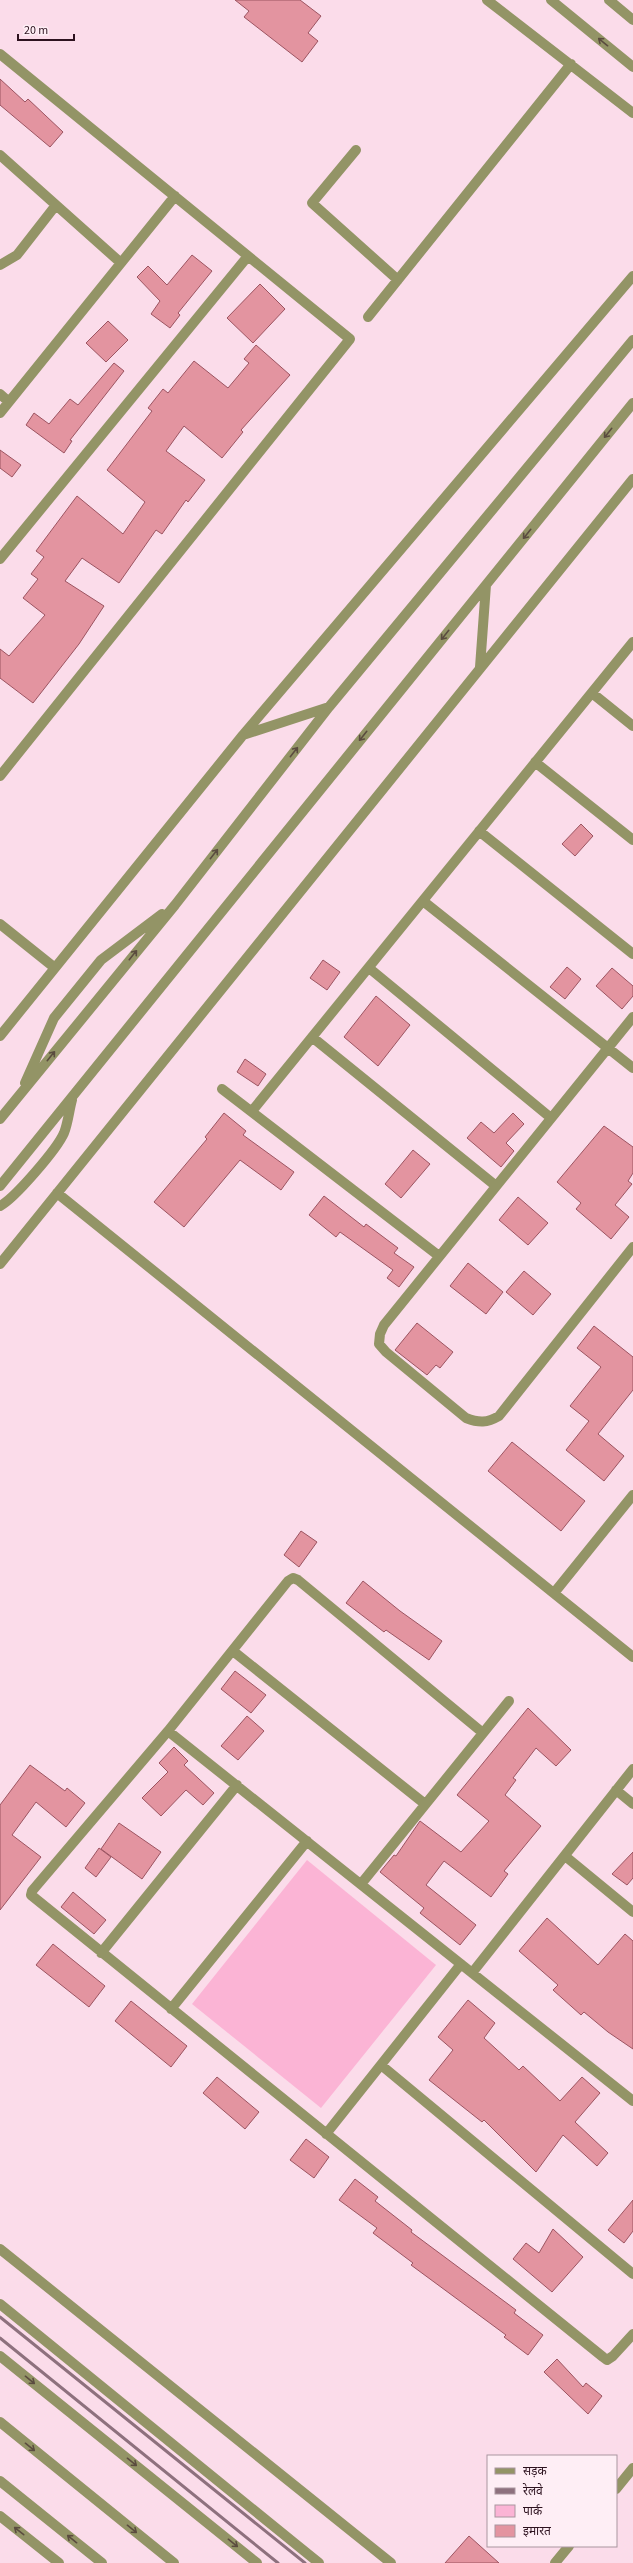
<svg xmlns="http://www.w3.org/2000/svg" width="633" height="2563" font-family="'Source Sans 3','Noto Sans Devanagari',sans-serif">
<rect width="100%" height="100%" fill="#fbdcea"/>
<path fill="#fbb4d5" d="M307,1860L436,1965L321,2108L192,2004Z"/>
<path fill="#e394a0" stroke="#9c5461" d="M235,0H300L321,16L308,33L318,41L302,62L244,17L249,11Z
M0,79L25,102L28,99L63,132L50,147L0,105Z
M192,255L212,271L178,313L180,315L170,328L151,314L160,301L137,277L148,266L167,285Z
M260,284L285,309L253,343L227,318Z
M108,321L128,340L106,362L86,343Z
M256,345L290,375L241,430L243,432L222,458L184,426L166,451L205,480L188,502L186,500L162,534L156,530L119,583L82,558L65,581L104,606L79,644L33,703L0,678V649L9,656L45,615L23,598L38,579L31,574L44,557L36,551L77,496L123,534L145,502L107,470L152,411L148,408L163,389L168,393L194,361L228,388L249,363L244,359Z
M114,363L124,371L70,440L72,441L64,453L26,425L34,413L49,424L70,399L78,405Z
M0,450L21,465L12,477L0,468Z
M581,824L593,836L575,856L562,844Z
M323,960L340,972L327,990L310,978Z
M567,967L581,979L565,999L550,987Z
M612,968L633,986V996L622,1009L596,986Z
M376,996L410,1025L378,1066L344,1037Z
M245,1059L266,1074L258,1086L237,1072Z
M224,1113L246,1131L243,1135L294,1172L281,1190L240,1160L184,1227L154,1202L207,1139L205,1137Z
M513,1113L524,1124L506,1143L514,1151L501,1167L467,1138L481,1122L494,1133Z
M604,1126L633,1147V1173L628,1181L632,1184L615,1205L629,1217L611,1239L576,1209L581,1203L557,1182Z
M413,1150L430,1164L401,1198L385,1184Z
M324,1196L364,1227L366,1224L398,1248L394,1253L414,1267L399,1287L387,1278L393,1270L340,1232L336,1237L309,1215Z
M518,1197L548,1223L528,1245L499,1220Z
M468,1263L503,1292L486,1314L450,1286Z
M524,1271L551,1294L533,1315L506,1292Z
M417,1323L453,1352L440,1368L436,1365L427,1375L395,1350Z
M594,1326L633,1357V1390L598,1434L624,1456L604,1481L566,1450L589,1421L570,1406L601,1367L577,1348Z
M512,1442L585,1501L561,1531L488,1471Z
M301,1531L317,1542L299,1567L284,1555Z
M363,1581L400,1611L442,1641L429,1660L386,1630L384,1632L346,1603Z
M235,1671L266,1695L251,1713L221,1689Z
M528,1708L571,1750L556,1766L536,1748L513,1778L516,1780L505,1795L541,1826L504,1871L508,1874L491,1897L444,1861L426,1885L476,1925L460,1945L420,1913L424,1908L380,1872L394,1855L396,1856L420,1821L461,1852L489,1821L457,1795Z
M247,1716L264,1731L238,1760L221,1746Z
M174,1747L188,1761L184,1765L214,1793L203,1805L186,1790L161,1816L142,1798L168,1772L159,1763Z
M30,1765L65,1791L67,1788L85,1803L66,1827L36,1802L12,1835L41,1857L0,1910V1805Z
M119,1823L161,1852L142,1879L101,1849Z
M99,1848L111,1857L96,1877L85,1868Z
M633,1852V1878L627,1885L612,1874Z
M73,1892L106,1920L94,1934L61,1907Z
M547,1918L598,1965L625,1934L633,1941V2049L608,2032L584,2012L581,2015L553,1990L558,1985L519,1951Z
M53,1944L105,1986L89,2007L36,1965Z
M468,2000L495,2023L484,2038L519,2070L523,2066L560,2101L582,2077L600,2093L575,2122L608,2153L597,2166L563,2135L536,2172L484,2120L482,2122L429,2080L453,2050L438,2037Z
M131,2001L187,2046L171,2067L115,2021Z
M217,2077L259,2112L245,2129L203,2093Z
M306,2139L329,2157L314,2178L290,2160Z
M355,2179L378,2197L375,2201L412,2230L411,2232L516,2310L514,2313L543,2335L528,2355L504,2337L506,2335L411,2265L413,2263L373,2233L377,2228L339,2200Z
M633,2200V2231L624,2243L608,2230Z
M553,2229L583,2257L552,2292L513,2259L526,2243L539,2253Z
M557,2359L583,2387L586,2383L602,2396L588,2414L544,2372Z
M469,2536L499,2563H445Z"/>
<g fill="none" stroke-linecap="round" stroke-linejoin="round">
<path stroke="#939466" stroke-width="10" d="M487,0L633,113
M551,0L633,67
M609,0L633,20
M0,54L350,339L0,776
M356,150L312,203L398,280
M0,155L121,263
M0,265L17,255L56,205
M368,317L571,64
M0,394L9,402
M0,413L175,196
M0,559L248,256
M480,667L486,585
M592,693L633,726
M243,735L329,707
M535,762L633,840
M479,831L633,954
M423,901L633,1068
M0,924L55,968
M369,968L551,1118
M633,1017L384,1325L380,1334L379,1344L386,1352L466,1418C479,1423 487,1423 499,1416L633,1247
M0,1036L243,735L633,276
M312,1037L496,1186
M25,1083L54,1018L101,960L162,914
M222,1089L439,1256
M252,1111L633,642
M0,1119L175,905L329,707L633,340
M0,1186L633,403
M57,1193L633,1657
M0,1206C15,1198 57,1149 64,1133C68,1123 69,1111 72,1100
M0,1264L633,479
M554,1593L633,1495
M233,1651L425,1804
M168,1731L633,2101
M483,1733L298,1580L293,1578L288,1581L168,1731L32,1891L31,1895L603,2357L607,2360L613,2356L633,2334
M616,1790L633,1804
M565,1856L633,1912
M361,1884L509,1701
M101,1953L237,1785
M472,1973L633,1769
M171,2009L307,1841
M381,2065L633,2274
M326,2134L461,1964
M0,2249L391,2563
M0,2304L319,2563
M0,2356L257,2563
M0,2422L174,2563
M0,2481L102,2563
M616,2489L633,2468
M0,2516L59,2563
M555,2563L569,2546"/>
<path stroke="#8e717e" stroke-width="3" d="M0,2317L305,2563
M0,2338L278,2563"/>
</g>
<defs><path id="oneway-shaft" d="M-6 0H5M1.5-3L5.5 0L1.5 3" fill="none" stroke-width="1.6" stroke-linecap="round" stroke-linejoin="round"/></defs>
<g stroke="#5b4c3f">
<use href="#oneway-shaft" transform="translate(603 42) rotate(-141)"/>
<use href="#oneway-shaft" transform="translate(608 433) rotate(129)"/>
<use href="#oneway-shaft" transform="translate(527 534) rotate(129)"/>
<use href="#oneway-shaft" transform="translate(445 635) rotate(129)"/>
<use href="#oneway-shaft" transform="translate(363 736) rotate(129)"/>
<use href="#oneway-shaft" transform="translate(294 752) rotate(-52)"/>
<use href="#oneway-shaft" transform="translate(214 854) rotate(-52)"/>
<use href="#oneway-shaft" transform="translate(133 955) rotate(-51)"/>
<use href="#oneway-shaft" transform="translate(51 1056) rotate(-51)"/>
<use href="#oneway-shaft" transform="translate(30 2380) rotate(39)"/>
<use href="#oneway-shaft" transform="translate(30 2447) rotate(39)"/>
<use href="#oneway-shaft" transform="translate(132 2462) rotate(39)"/>
<use href="#oneway-shaft" transform="translate(132 2529) rotate(39)"/>
<use href="#oneway-shaft" transform="translate(19 2531) rotate(-142)"/>
<use href="#oneway-shaft" transform="translate(72 2539) rotate(-141)"/>
<use href="#oneway-shaft" transform="translate(233 2543) rotate(39)"/>
</g>
<rect x="487" y="2455" width="130" height="92" fill="#feeef5" stroke="#aa969f"/>
<rect x="495" y="2468" width="20" height="6" fill="#939466" stroke="#aa969f"/>
<text x="523" y="2475" font-size="12" fill="#2d121f">सड़क</text>
<rect x="495" y="2488" width="20" height="6" fill="#8e717e" stroke="#aa969f"/>
<text x="523" y="2495" font-size="12" fill="#2d121f">रेलवे</text>
<rect x="495" y="2505" width="20" height="12" fill="#fbb4d5" stroke="#aa969f"/>
<text x="523" y="2515" font-size="12" fill="#2d121f">पार्क</text>
<rect x="495" y="2525" width="20" height="12" fill="#e394a0" stroke="#aa969f"/>
<text x="523" y="2535" font-size="12" fill="#2d121f">इमारत</text>
<path d="M18 34v6h56v-6" fill="none" stroke="#2d121f" stroke-width="2"/>
<text x="24" y="34" font-size="12" fill="#2d121f" stroke="#feeef5" stroke-width="3" paint-order="stroke">20 m</text>
</svg>
